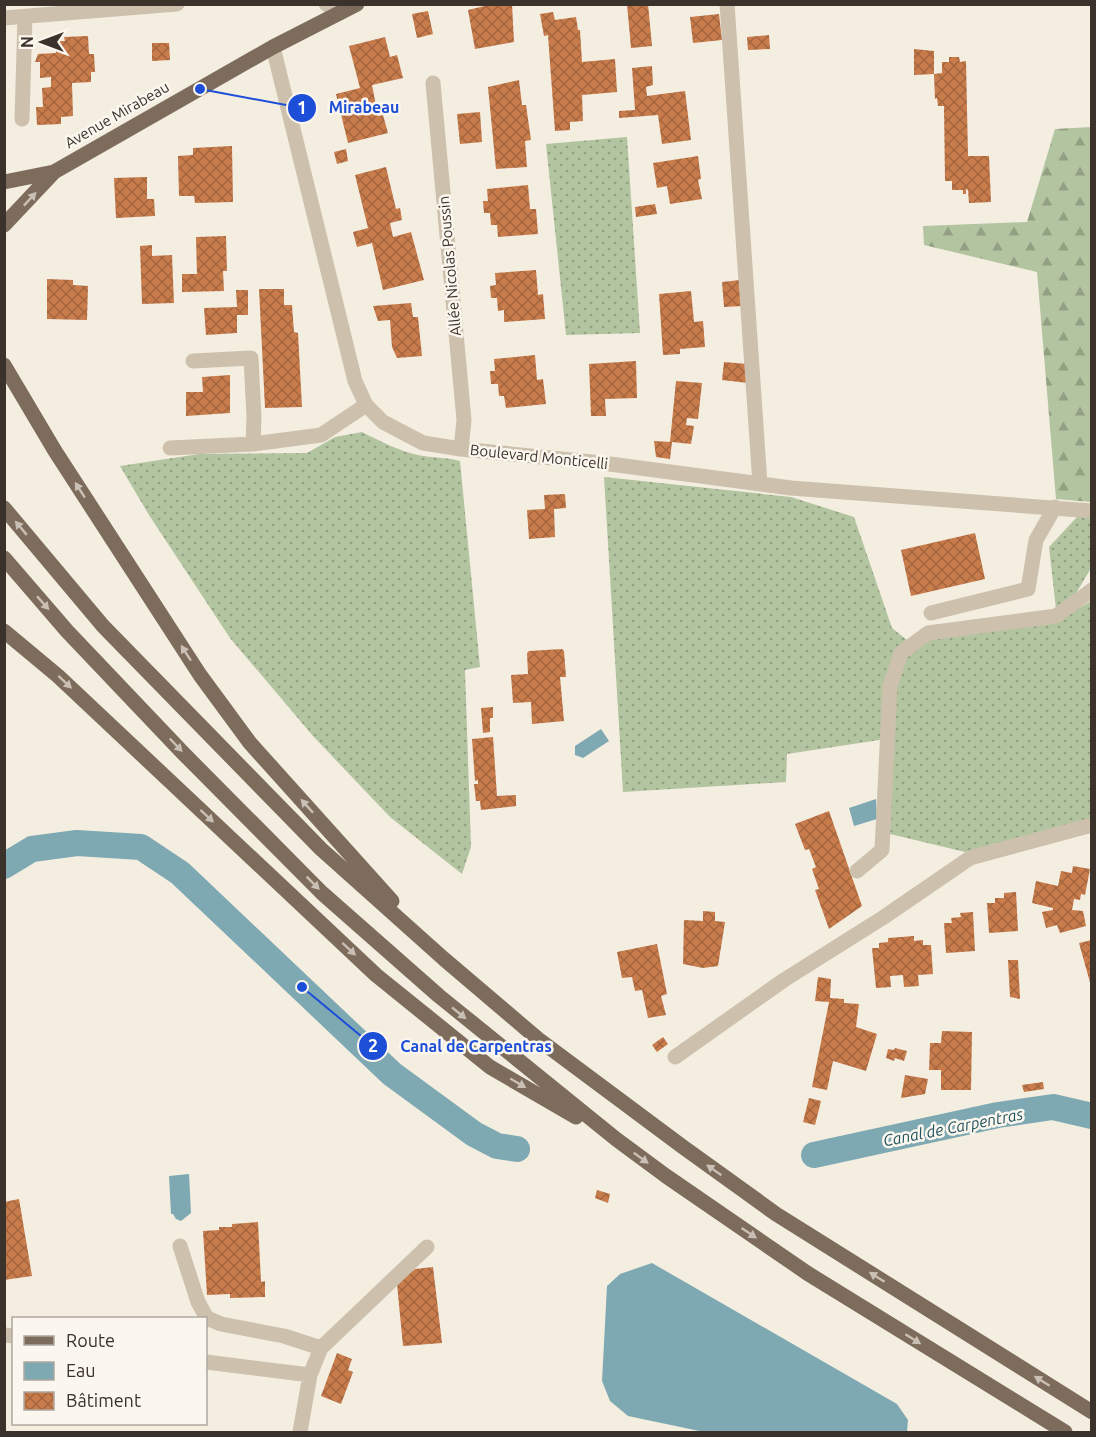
<svg xmlns="http://www.w3.org/2000/svg" width="1096" height="1437" font-family="Ubuntu,sans-serif">
<defs>
<pattern id="grass-dots" width="8" height="8" patternUnits="userSpaceOnUse" patternTransform="scale(1.5)"><rect width="8" height="8" fill="#b3c4a0"/><path d="M2 2h.1M6 6h.1" fill="none" stroke="#93a083" stroke-width="1.8" stroke-linecap="round"/></pattern>
<pattern id="forest-firs" width="22" height="20" patternUnits="userSpaceOnUse" patternTransform="scale(1.5)"><rect width="22" height="20" fill="#b3c4a0"/><path d="M5 1l3.5 6h-7zM16 11l3.5 6h-7z" fill="#93a083"/></pattern>
<pattern id="building-cross-hatch" width="8" height="8" patternUnits="userSpaceOnUse" patternTransform="scale(1.5)"><rect width="8" height="8" fill="#c87b4b"/><path d="M0 0l8 8M0 8l8-8" fill="none" stroke="#a4653f"/></pattern>
</defs>
<rect width="100%" height="100%" fill="#f4eee1"/>
<path fill="url(#grass-dots)" d="M627,137L640,333L566,335L546,144Z
M362,432C380,441 399,451 418,455C432,458 446,457 460,461L480,667L465,670L471,847L462,874L390,817L313,736L230,638L149,515L120,466L199,454L307,453L335,437Z
M604,477L791,497L854,517L892,628L907,640L1066,616L1091,601V818L965,852L890,834L886,739L787,754L786,782L623,792Z
M1077,517H1091V568L1071,602L1056,609L1049,547Z"/>
<path fill="url(#forest-firs)" d="M1091,127H1092L1091,502L1056,499L1037,272L924,245L923,226L1027,222L1055,129Z"/>
<path fill="#7fa9b2" d="M601,729L609,741L583,758L575,755V746Z
M876,799L877,819L854,826L849,808Z
M189,1174L191,1213L181,1221L176,1219L173,1214H171L169,1176Z
M652,1263L897,1404L908,1420L907,1432H704L628,1416L610,1401L602,1381L607,1286L620,1274Z"/>
<g fill="none" stroke-linecap="round" stroke-linejoin="round">
<path stroke="#7fa9b2" stroke-width="26" d="M4,866L32,849L77,843L141,847L180,873L392,1074L474,1134L497,1146L517,1149
M814,1155L998,1115L1053,1107L1092,1116"/>
</g>
<path fill="url(#building-cross-hatch)" d="M493,4H512L514,42L475,49L468,10Z
M627,4H648L652,46L631,48Z
M428,11L433,34L417,38L412,14Z
M553,12L555,20L576,17L578,30H580L582,62L615,59L617,92L582,95L583,121L570,122V130L555,131L548,35L544,36L540,14Z
M719,14L722,40L693,43L690,17Z
M769,35L770,49L748,50L747,37Z
M88,36L89,54H94L95,72H91V82L72,83L73,116L61,117V124L37,125L36,107H43L42,88L51,87V77L40,78V62H35L38,54L56,53L55,41H65L64,37Z
M385,37L390,57L397,55L403,78L372,85L378,116L383,115L388,133L348,143L336,94L360,88L349,46Z
M152,43H169L170,60L152,61Z
M914,49L934,51V74L914,75Z
M949,57H959L960,62L966,61L968,156H989L991,202L969,203L968,190L966,189V194H963V190H952V181H945L944,106H938L937,98L935,99L934,74L942,73V62H949Z
M652,66L653,85L646,87L647,96L685,91L691,140L662,144L658,115L619,118V111L635,110L632,68Z
M519,80L522,105H526L531,140L525,141L527,167L496,169L488,87Z
M480,112L482,142L460,144L457,114Z
M232,146L233,202L195,203L194,196H179L178,156L193,155V148Z
M346,149L348,161L337,164L334,152Z
M698,156L701,179L698,180L702,199L670,204L667,186L657,188L653,163Z
M386,167L396,209L400,208L402,220L390,223L393,237L411,232L424,280L383,290L372,243L357,247L353,232L368,228L355,175Z
M147,177V199H154L155,216L116,218L114,178Z
M528,185L530,209H536L538,234L498,237L497,225H491L490,213H484L483,201H488L487,189Z
M655,204L657,214L636,217L635,207Z
M226,236L227,271H223L224,291L182,292V274H197L196,237Z
M152,245V256L172,255L174,303L142,304L140,246Z
M536,270L538,295L543,294L545,319L504,322V310L498,311L497,298H491L490,286L496,285L495,273Z
M47,279L73,280V285L88,286L87,320L47,319Z
M740,280L742,306L724,307L722,282Z
M259,289H284V305H292L294,332L298,333L302,407L265,408Z
M236,290H248V315H237V333L206,335L204,308L237,307Z
M691,291L694,322L703,321L705,347L680,349V354L663,355L659,294Z
M411,303L413,317H418L422,356L397,358L392,347L390,320L378,321L373,306Z
M535,355L537,380L543,379L546,404L506,408L504,396H499L498,384H491L490,371H495L494,359Z
M636,361L637,398L605,399L606,416H591L589,364Z
M724,362L747,364L748,383L722,380Z
M230,375V413L186,416V392H203L202,377Z
M676,381L702,383L698,419L687,418L686,425L694,426L691,444L672,442L670,459L656,457L654,441L670,442Z
M565,494L566,508L554,509L555,537L529,539L527,510L545,509L544,495Z
M975,533L985,579L911,596L901,550Z
M562,649L564,651L566,677H560L564,721L532,724L531,702L513,703L511,675L528,674L527,653L529,651Z
M493,707V718H490V732L483,733L481,708Z
M493,737L497,796L516,795V806L481,810L480,801H476L474,784H478V780L475,781L472,739Z
M829,811L862,906L829,929L815,890L819,889L812,869L816,867L809,849L805,850L795,824Z
M1073,866L1090,869L1085,895L1081,894L1080,900L1074,899L1072,910L1083,911L1086,926L1060,933L1057,925L1046,928L1042,912L1053,910V908L1032,903L1036,881L1058,886L1061,871L1072,873Z
M1016,892L1018,931L989,933L987,903H995V898H1004V893Z
M703,911L715,912V921L725,922L718,966L703,968L683,964L684,920L703,921Z
M973,912L975,951L946,953L944,923H952L951,918L961,917L960,913Z
M914,936V941L923,940V945H931L933,974L918,975L919,986L904,987L903,975L890,976L891,987L876,988L872,948H879V943L888,942V938Z
M1092,940V986H1091L1079,943Z
M657,944L667,994L661,996L666,1015L648,1018L642,990L635,991L632,977L622,978L617,952Z
M1008,960H1018L1020,999L1010,997Z
M818,977L831,979L830,998L844,999V1003L859,1004L856,1027L877,1034L866,1071L833,1061L827,1090L812,1087L829,1002L815,1001Z
M942,1031L972,1032L971,1090H941V1070H929L930,1043H941Z
M663,1037L668,1044L657,1052L652,1045Z
M895,1048L907,1051L904,1061L895,1058L894,1061L886,1058L888,1049L894,1050Z
M905,1075L928,1079L925,1094L901,1098Z
M1043,1082L1044,1089L1024,1092L1022,1085Z
M809,1098L821,1101L815,1125L803,1122Z
M597,1190L610,1194L608,1203L595,1198Z
M19,1199L32,1276L4,1280V1202Z
M258,1222L261,1282L265,1281V1297L230,1298V1294L207,1295L203,1231L219,1230V1227H232V1224Z
M433,1267L442,1343L403,1346L397,1284L415,1269Z
M337,1353L352,1359L348,1370L353,1372L341,1404L321,1396Z"/>
<g fill="none" stroke-linecap="round" stroke-linejoin="round">
<path stroke="#cdc0ac" stroke-width="15" d="M326,4L340,13
M727,4L760,484
M4,18L177,4
M273,47L355,381L366,405L383,422L423,443L461,449L602,463L791,488L1092,511
M433,83L464,420L461,449
M22,119L25,17
M193,361L251,358L254,417L253,444
M170,448L253,444L321,435L366,405
M931,613L1028,589L1036,540L1055,507
M857,871L882,850L890,686L901,653L928,633L1056,616L1092,590
M675,1057L784,980L884,917L970,858L1092,825
M180,1246L198,1302L207,1318L221,1324L284,1336L321,1348
M4,1335L14,1336
M206,1362L310,1375
M300,1432L310,1375L321,1348L427,1247"/>
<path stroke="#7d6c5c" stroke-width="15" d="M4,182L54,172L273,47L357,4
M4,225L54,172
M4,365L55,451L200,675L250,743L392,901
M4,508L103,626L321,849L444,959L538,1039L683,1147L776,1214L1092,1412
M4,558L67,631L183,753L322,893L439,996L616,1139L666,1176L807,1273L1065,1432
M4,631L58,676L376,975L490,1067L576,1117"/>
</g>
<defs><path id="oneway-solid" d="M-6-.8H1V-3.2L6.5 0L1 3.2V.8H-6Z" transform="scale(1.5)"/></defs>
<g fill="#c9bfb4">
<use href="#oneway-solid" transform="translate(30 199) rotate(-47)"/>
<use href="#oneway-solid" transform="translate(80 490) rotate(-123)"/>
<use href="#oneway-solid" transform="translate(21 528) rotate(-130)"/>
<use href="#oneway-solid" transform="translate(43 603) rotate(49)"/>
<use href="#oneway-solid" transform="translate(186 653) rotate(-123)"/>
<use href="#oneway-solid" transform="translate(65 682) rotate(43)"/>
<use href="#oneway-solid" transform="translate(176 745) rotate(46)"/>
<use href="#oneway-solid" transform="translate(307 806) rotate(-132)"/>
<use href="#oneway-solid" transform="translate(207 816) rotate(43)"/>
<use href="#oneway-solid" transform="translate(313 883) rotate(45)"/>
<use href="#oneway-solid" transform="translate(349 949) rotate(43)"/>
<use href="#oneway-solid" transform="translate(459 1013) rotate(39)"/>
<use href="#oneway-solid" transform="translate(518 1083) rotate(30)"/>
<use href="#oneway-solid" transform="translate(641 1158) rotate(36)"/>
<use href="#oneway-solid" transform="translate(714 1170) rotate(-145)"/>
<use href="#oneway-solid" transform="translate(749 1233) rotate(34)"/>
<use href="#oneway-solid" transform="translate(877 1277) rotate(-148)"/>
<use href="#oneway-solid" transform="translate(913 1339) rotate(32)"/>
<use href="#oneway-solid" transform="translate(1042 1381) rotate(-148)"/>
</g>
<g text-anchor="middle" stroke-width="5" stroke-linejoin="round" paint-order="stroke">
<g font-size="15" fill="#3b322b" stroke="#fbf7ee">
<text transform="translate(117 115) rotate(-30)" y="5">Avenue Mirabeau</text>
<text transform="translate(450 266) rotate(-95)" y="5">Allée Nicolas Poussin</text>
<text transform="translate(539 457) rotate(6)" y="5">Boulevard Monticelli</text>
</g>
<g font-size="16" font-style="italic" fill="#1f515e" stroke="#fbf7ee">
<text transform="translate(953 1127) rotate(-11)" y="6">Canal de Carpentras</text>
</g>
</g>
<path fill="none" stroke="#1d4ed8" stroke-width="2" d="M200 89L302 108M302 987L373 1046"/>
<g fill="#1d4ed8" stroke="#fbf7ee" stroke-width="2">
<circle cx="200" cy="89" r="6"/>
<circle cx="302" cy="987" r="6"/>
<circle cx="302" cy="108" r="15"/>
<circle cx="373" cy="1046" r="15"/>
</g>
<g font-size="18" text-anchor="middle" font-weight="bold" fill="#fff">
<text x="302" y="114">1</text>
<text x="373" y="1052">2</text>
</g>
<g font-size="16" text-anchor="middle" font-weight="bold" fill="#1d4ed8" stroke="#fbf7ee" stroke-width="5" stroke-linejoin="round" paint-order="stroke">
<text x="364" y="113">Mirabeau</text>
<text x="476" y="1052">Canal de Carpentras</text>
</g>
<rect width="1096" height="1437" fill="none" stroke="#3b322b" stroke-width="12"/>
<rect x="12" y="1317" width="195" height="108" fill="#fbf7ee" stroke="#aea8a0" stroke-width="1.5"/>
<rect x="24" y="1336" width="30" height="9" fill="#7d6c5c" stroke="#aea8a0" stroke-width="1.5"/>
<text x="66" y="1347" font-size="18" fill="#3b322b">Route</text>
<rect x="24" y="1362" width="30" height="18" fill="#7fa9b2" stroke="#aea8a0" stroke-width="1.5"/>
<text x="66" y="1377" font-size="18" fill="#3b322b">Eau</text>
<rect x="24" y="1392" width="30" height="18" fill="url(#building-cross-hatch)" stroke="#aea8a0" stroke-width="1.5"/>
<text x="66" y="1407" font-size="18" fill="#3b322b">Bâtiment</text>
<g transform="translate(42 42) rotate(270)" stroke="#fbf7ee" stroke-width="4.5" paint-order="stroke">
<path d="M0-4.5L10 22L0 15L-10 22Z" fill="#3b322b"/>
<text y="-9" font-size="16" font-weight="bold" text-anchor="middle" fill="#3b322b">N</text>
</g>
</svg>
